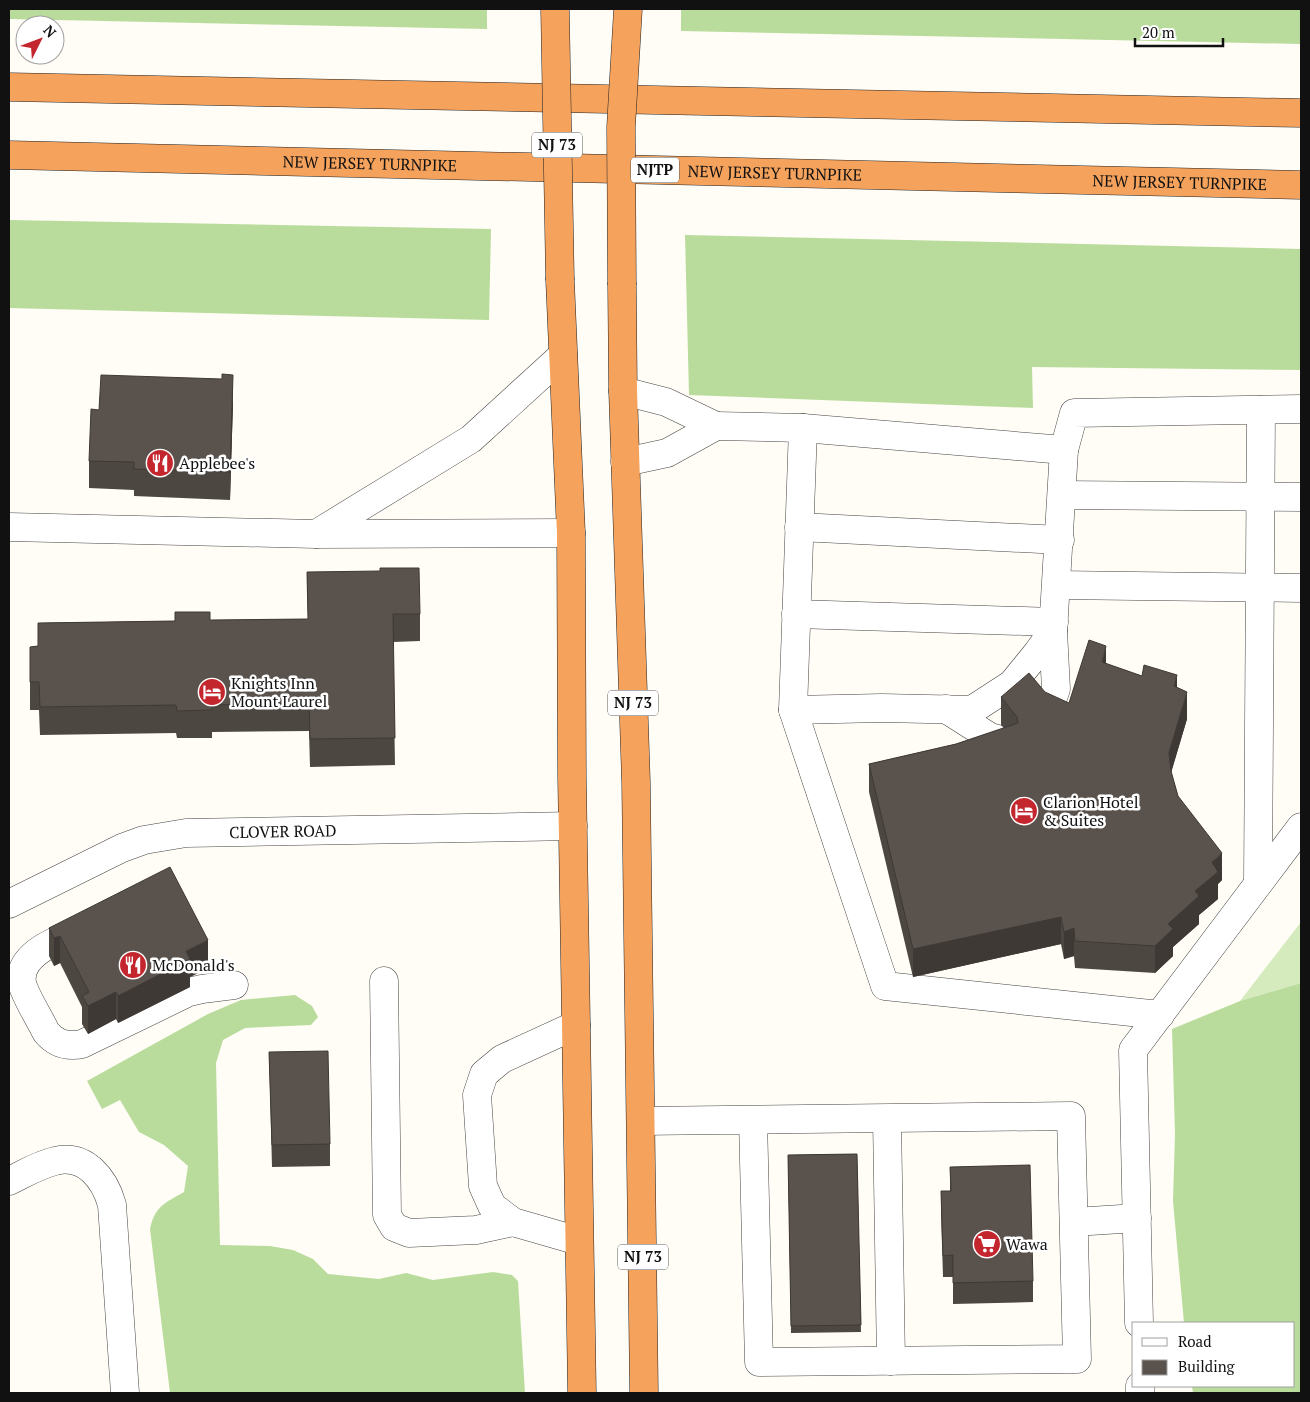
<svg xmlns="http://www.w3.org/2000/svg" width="1310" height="1402" font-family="'PT Serif',serif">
<rect width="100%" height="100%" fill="#fffdf5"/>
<path fill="#d5ebbd" d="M1301,922V983L1240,1001Z"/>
<path fill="#b9dc9c" d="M9,9H487V29L9,19Z
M681,9H1301V44L681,31Z
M9,220L491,229L489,320L9,308Z
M685,235L1301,249V370L1032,367L1033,408L689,395Z
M1301,983V1393H1193L1192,1386H1294V1323H1184L1173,1201L1175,1134L1172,1029L1240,1001Z
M295,995L312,1006L318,1017L311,1025L245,1028L223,1040L216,1063L220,1245L270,1246L293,1250L313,1259L328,1274L379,1279L406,1273L433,1280L493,1272L512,1275L518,1281L525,1393H170L150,1229C155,1206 165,1203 184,1192L188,1166L164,1145L139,1132L120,1100L102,1109L87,1081L208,1014L241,1000Z"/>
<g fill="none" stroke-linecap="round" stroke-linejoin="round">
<g stroke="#444" stroke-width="29">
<g id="minor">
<path d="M623,391L666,402L716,426L667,453L625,462"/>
<path d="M716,426L803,428L1064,450"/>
<path d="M803,428L793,710L885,986L1160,1015"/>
<path d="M1062,495L1301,497"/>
<path d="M9,527L316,534L571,533"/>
<path d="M799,527L1060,540"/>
<path d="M316,534L471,439L563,355"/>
<path d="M1057,585L1301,588"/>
<path d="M796,614L1054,622"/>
<path d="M946,709L990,737L1017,744"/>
<path d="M793,710L882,708L972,710L1012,684L1038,652L1053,631L1064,450L1074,413L1301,409"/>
<path d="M1045,720L1056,689L1053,631"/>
<path d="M1258,884L1261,410"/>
<path id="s1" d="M9,904L122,848L144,840L186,833L573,826"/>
<path d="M82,929C61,939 17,953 22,983C25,996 40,1019 46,1032C56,1044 67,1047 82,1044L189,992L202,989L234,985"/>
<path d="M384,981L387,1215L394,1227L409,1233L476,1230L513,1222"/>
<path d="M576,1025L502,1059L484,1074L477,1095L483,1186L492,1206L513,1222L579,1241"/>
<path d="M887,1119L891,1361"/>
<path d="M641,1121L1071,1116L1077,1359L759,1362L753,1120"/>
<path d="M9,1181C24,1174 38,1165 55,1161C85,1153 105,1179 112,1205L125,1393"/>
<path d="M1074,1222L1137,1218"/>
<path d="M1139,1323L1133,1050L1301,827"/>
<path d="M1140,1386V1393"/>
</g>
</g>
<g stroke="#222" stroke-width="29">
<g id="highway">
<path d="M9,87L1301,113"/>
<path id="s2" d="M9,155L1301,185"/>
<path d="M560,280L571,533L572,777L582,1393"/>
<path d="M622,285L623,391L636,782L644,1393"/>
</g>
</g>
<use href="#minor" stroke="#fff" stroke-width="28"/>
<use href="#highway" stroke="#f5a25d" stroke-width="28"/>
<g stroke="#222" stroke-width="29" stroke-linecap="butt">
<path id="highway-bridge" d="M555,9L560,280
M622,285L621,127L628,9"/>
</g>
<use href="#highway-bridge" stroke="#f5a25d" stroke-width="28"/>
</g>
<path fill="#4d4742" d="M233,402L230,500L134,496V490L89,488V461L99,410Z
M307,572L420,614V641L393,642L395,765L310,767L309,731L212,732V738H177L176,733L40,735L39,710H30V647L38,646V623L308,619Z
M1106,664L1177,688L1187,719L1171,772L1178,796L1222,880L1218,884V899L1199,915V924L1173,947V956L1155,973L1075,968L1074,956L1064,959L1061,944L913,977L869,792V764L956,744L1004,728L1001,725V697L1069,703Z
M49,928L208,968L190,977V987L118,1023L116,1019L88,1034L82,1024V1007L60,963L54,966L49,956Z
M269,1052L330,1144V1166L272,1167Z
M857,1154L861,1332L791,1333L788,1155Z
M950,1167L1033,1281V1302L953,1304V1277H943L941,1212V1191H950Z"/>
<path fill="#3f3936" d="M233,375V402L230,500V472Z
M1106,646V673L1102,662Z
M1177,675V702L1174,686Z
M1187,692V719L1169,780V753Z
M1222,853V880L1218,884V899L1199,915V924L1173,947V956L1155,973V946L1168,924L1195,891L1212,862Z
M1061,917V944L913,977V949Z
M1074,928V956L1064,959V932Z
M60,936V963L54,966V938Z
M208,940V968L190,977V987L118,1023V996L186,951Z
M116,992V1019L88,1034V1006Z"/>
<path fill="#5a524d" stroke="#3f3936" d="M222,374L233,375L230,472L134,469V462L89,461L91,409L99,410L101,375L222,379Z
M380,568H419L420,614H393L395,738L310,739L309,703L212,705V710L177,711L176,705L40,707L39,682H30V647L38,646V623L175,621V612H210V620L308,619L307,572L380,571Z
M1089,640L1106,646L1102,662L1142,676L1144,665L1177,675L1174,686L1187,692L1169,753L1171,771L1178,796L1222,853L1212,862L1218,872L1195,891L1199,896L1168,924L1173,929L1155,946L1075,941L1074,928L1064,932L1061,917L913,949L869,764L956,744L1018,723L1017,717L1001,697L1029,673L1045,692L1069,703Z
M170,867L208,940L186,951L190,959L118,996L116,992L88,1006L82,996L89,992L60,936L54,938L49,928Z
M328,1051L330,1144L272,1145L269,1052Z
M857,1154L861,1325L791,1326L788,1155Z
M1030,1165L1033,1281L953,1283V1255L943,1256L941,1191H951L950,1167Z"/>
<defs>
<g id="restaurant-disc" transform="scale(1.4375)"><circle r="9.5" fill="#c4262e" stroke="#fff"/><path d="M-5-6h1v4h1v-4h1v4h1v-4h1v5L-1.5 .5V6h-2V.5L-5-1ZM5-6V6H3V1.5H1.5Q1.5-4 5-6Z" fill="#fff"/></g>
<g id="hotel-disc" transform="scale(1.4375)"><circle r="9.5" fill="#c4262e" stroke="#fff"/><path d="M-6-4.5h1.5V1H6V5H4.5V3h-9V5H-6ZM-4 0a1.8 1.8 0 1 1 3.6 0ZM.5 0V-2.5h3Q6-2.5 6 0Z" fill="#fff"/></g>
<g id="supermarket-disc" transform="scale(1.4375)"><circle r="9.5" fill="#c4262e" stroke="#fff"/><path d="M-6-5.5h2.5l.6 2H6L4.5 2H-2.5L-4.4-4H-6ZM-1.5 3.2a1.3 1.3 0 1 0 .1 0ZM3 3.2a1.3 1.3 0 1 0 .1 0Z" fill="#fff"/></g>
</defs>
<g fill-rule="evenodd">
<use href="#restaurant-disc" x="160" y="463"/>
<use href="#hotel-disc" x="212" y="692"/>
<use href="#hotel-disc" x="1024" y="811"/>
<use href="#restaurant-disc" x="133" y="965"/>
<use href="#supermarket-disc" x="987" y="1244"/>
</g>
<g text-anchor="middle" stroke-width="5" stroke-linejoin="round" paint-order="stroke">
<g fill="#fff" stroke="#585858" stroke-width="1">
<rect x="532" y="132.5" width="50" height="25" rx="4"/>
<rect x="631" y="157.5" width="48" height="25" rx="4"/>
<rect x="608" y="690.5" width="50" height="25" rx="4"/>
<rect x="618" y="1244.5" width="50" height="25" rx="4"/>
</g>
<g font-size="15" font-weight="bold" fill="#111">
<text x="557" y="150">NJ 73</text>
<text x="655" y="175">NJTP</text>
<text x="633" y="708">NJ 73</text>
<text x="643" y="1262">NJ 73</text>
</g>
<g font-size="16" fill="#111" stroke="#fff">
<text dy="6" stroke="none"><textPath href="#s2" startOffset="361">NEW JERSEY TURNPIKE</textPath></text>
<text dy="6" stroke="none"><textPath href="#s2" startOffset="766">NEW JERSEY TURNPIKE</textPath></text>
<text dy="6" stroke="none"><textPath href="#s2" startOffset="1171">NEW JERSEY TURNPIKE</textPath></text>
<text dy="6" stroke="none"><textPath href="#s1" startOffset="289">CLOVER ROAD</textPath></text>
</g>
<g font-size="16" fill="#111" stroke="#fff" text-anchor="start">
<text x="179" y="469">Applebee's</text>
<text x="231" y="689">Knights Inn<tspan x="231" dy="18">Mount Laurel</tspan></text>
<text x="1043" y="808">Clarion Hotel<tspan x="1043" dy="18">&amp; Suites</tspan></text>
<text x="152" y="971">McDonald's</text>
<text x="1006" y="1250">Wawa</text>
</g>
</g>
<rect width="1310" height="1402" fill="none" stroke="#111111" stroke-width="20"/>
<rect x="1132" y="1322" width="162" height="65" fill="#ffffff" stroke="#a0a0a0"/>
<rect x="1142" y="1338" width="25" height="8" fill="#ffffff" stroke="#a0a0a0"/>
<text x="1178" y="1347" font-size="15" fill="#111111">Road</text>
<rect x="1142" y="1360" width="25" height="15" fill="#5a524d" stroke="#a0a0a0"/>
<text x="1178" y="1372" font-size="15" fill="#111111">Building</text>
<g transform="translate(40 40) rotate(48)"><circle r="24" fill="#ffffff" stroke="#a0a0a0"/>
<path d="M0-4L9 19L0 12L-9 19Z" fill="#c4262e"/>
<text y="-8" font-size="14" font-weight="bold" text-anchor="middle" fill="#111111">N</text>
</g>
<path d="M1135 38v8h88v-8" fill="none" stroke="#111111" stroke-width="2.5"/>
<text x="1142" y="38" font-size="15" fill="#111111" stroke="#ffffff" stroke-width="4" paint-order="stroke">20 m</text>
</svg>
